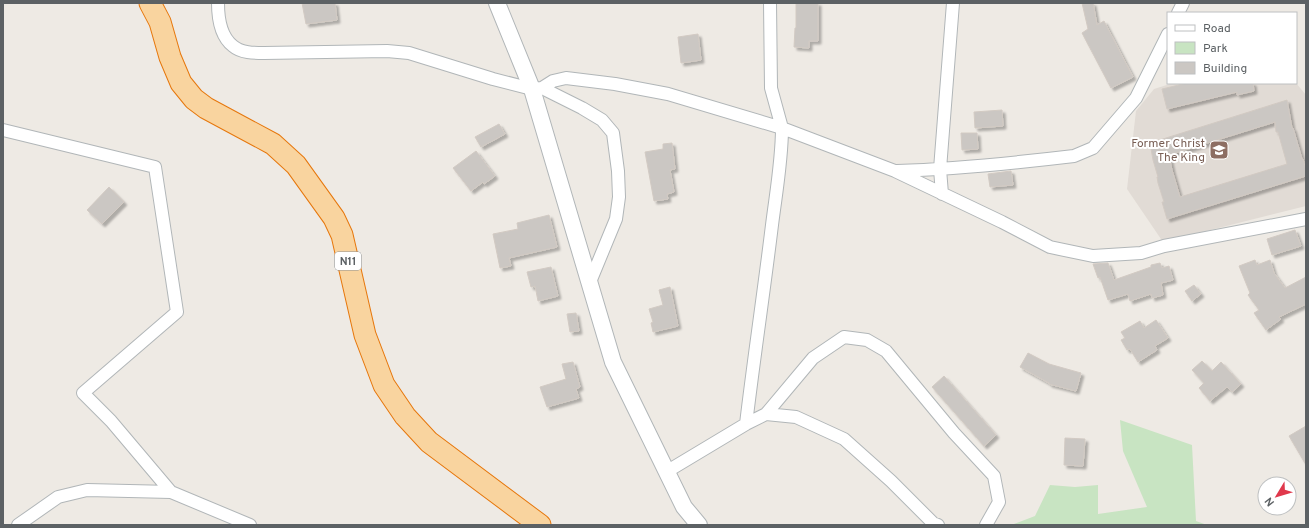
<svg xmlns="http://www.w3.org/2000/svg" width="1309" height="528" font-family="Overpass,sans-serif">
<defs>
<filter id="shadow"><feDropShadow dx="3" dy="3" stdDeviation="1" flood-color="#0004"/></filter>
</defs>
<rect width="100%" height="100%" fill="#eeeae4"/>
<path fill="#e1dbd5" d="M1173,83H1296L1306,95V206L1163,242L1127,189L1136,111L1154,89Z"/>
<path fill="#c8e4c2" d="M1120,420L1192,445L1196,521L1207,525H1011L1035,516L1050,485L1075,487L1098,485V514L1147,507L1123,451Z"/>
<path fill="#cbc7c3" stroke="#d2cac3" fill-rule="evenodd" filter="url(#shadow)" d="M302,3H335L337,20L306,24Z
M796,3H818V41H809V48L794,47L795,28H796Z
M1082,3H1093L1097,25L1104,21L1133,77L1111,88L1082,33L1088,29Z
M698,34L701,60L681,63L678,37Z
M1187,83H1253L1254,91L1237,95V92L1167,109L1162,89Z
M1287,100L1292,128H1293L1302,159H1303L1306,170V176L1167,219L1162,202H1164L1158,183L1157,177H1158L1153,160L1150,143ZM1275,122L1276,132H1278L1287,164L1180,197L1172,170L1169,155Z
M1002,110L1003,126L975,128L974,112Z
M499,124L505,134L481,147L475,137Z
M961,133H977L978,149L962,150Z
M672,143L675,169L670,170L674,192L667,194L668,199L654,201L645,152L663,149V144Z
M476,151L495,176L484,184L483,182L471,191L453,168Z
M1011,171L1013,185L990,187L988,174Z
M109,187L124,202L102,224L87,210Z
M549,215L557,247L509,258L511,266L500,268L493,234L518,229L517,223Z
M1295,230L1301,246L1272,255L1267,239Z
M1255,260L1257,265L1270,260L1274,273L1285,288L1306,277V304L1279,317L1281,319L1266,330L1254,313L1259,310L1248,295L1250,293L1239,266Z
M1108,263L1114,280L1151,267V265L1160,263L1162,268L1169,266L1173,280L1161,283L1163,295L1152,298L1151,294L1130,301L1128,294L1108,300L1100,277L1098,278L1093,264Z
M551,267L558,296L538,301L535,286L531,287L527,272Z
M1194,285L1201,294L1192,301L1185,291Z
M670,287L678,326L653,332L651,323L653,322L649,309L663,305L659,290Z
M576,313L579,331L570,332L567,314Z
M1156,320L1168,338L1155,346L1157,350L1138,362L1130,349L1127,350L1121,340L1125,338L1121,332L1140,321L1144,328Z
M1028,353L1049,364L1081,373L1076,391L1049,384V383L1020,367Z
M1202,361L1212,371L1221,362L1241,384L1232,392L1227,387L1210,401L1199,388L1204,383L1192,370Z
M573,362L580,387L576,389L579,398L547,407L540,387L566,379L562,364Z
M944,376L996,435L984,446L932,387Z
M1306,426V465L1289,436Z
M1065,438L1085,439L1083,466L1064,465Z"/>
<g fill="none" stroke-linecap="round" stroke-linejoin="round">
<g stroke="#b1b6b8" stroke-width="14">
<path id="minor" d="M218,3C218,18 220,36 233,46C241,53 254,53 264,53L387,51L409,53L493,79L532,89L542,88L553,81L566,78L615,84L668,94L782,128
M770,3L771,88L782,128
M1178,13L1183,3
M542,88L582,108L602,120L613,133L618,171L619,197L616,219L590,282
M3,130L155,167L177,312L83,393L111,421L171,492L250,525
M897,171C956,169 1015,163 1074,156L1093,148L1136,98L1168,34
M942,194L940,169L953,3
M766,414L796,417L844,439L891,481L933,523L938,525
M746,424L766,414L813,358L844,337L867,340L886,351L954,433L994,476L999,502L986,525
M666,472L746,424C754,357 764,291 772,225C776,193 782,160 782,128L895,171L1002,222L1050,247L1093,256L1141,253L1164,246L1306,219
M18,525L58,497L87,490L171,492"/>
</g>
<g stroke="#b1b6b8" stroke-width="18">
<path id="tertiary" d="M497,3L532,89L613,362L684,507L699,525"/>
</g>
<g stroke="#e6770c" stroke-width="23">
<path id="trunk" d="M150,3L160,22L170,57L181,83L194,99L206,108L273,144L296,165L334,218L342,235L365,335L384,385L405,416L429,442L540,525"/>
</g>
<use href="#minor" stroke="#fff" stroke-width="12"/>
<use href="#tertiary" stroke="#fff" stroke-width="16"/>
<use href="#trunk" stroke="#f9d49f" stroke-width="21"/>
</g>
<defs>
<g id="school-square" transform="scale(1)"><rect x="-9" y="-9" width="18" height="18" rx="4" fill="#8d6e63" stroke="#fff"/><path d="M0-5L7-2L0 1L-7-2ZM-4 1L0 2.5L4 1V4Q0 6-4 4Z" fill="#fff"/></g>
</defs>
<g fill-rule="evenodd">
<use href="#school-square" x="1219" y="150"/>
</g>
<g text-anchor="middle" stroke-width="4" stroke-linejoin="round" paint-order="stroke">
<rect fill="#fff" stroke="#8d9092" stroke-width="1" x="335" y="252" width="26" height="18" rx="3"/>
<g font-size="11" font-weight="bold" fill="#5c6164">
<text x="348" y="265">N11</text>
</g>
<g font-size="12" fill="#785e54" stroke="#fff" text-anchor="end">
<text x="1205" y="147">Former Christ<tspan x="1205" dy="14">The King</tspan></text>
</g>
</g>
<rect width="1309" height="528" fill="none" stroke="#5c6164" stroke-width="8"/>
<rect x="1167" y="12" width="130" height="72" fill="#ffffff" stroke="#bec0c1"/>
<rect x="1175" y="25" width="20" height="6" fill="#ffffff" stroke="#bec0c1"/>
<text x="1203" y="32" font-size="12" fill="#5c6164">Road</text>
<rect x="1175" y="42" width="20" height="12" fill="#c8e4c2" stroke="#bec0c1"/>
<text x="1203" y="52" font-size="12" fill="#5c6164">Park</text>
<rect x="1175" y="62" width="20" height="12" fill="#cbc7c3" stroke="#bec0c1"/>
<text x="1203" y="72" font-size="12" fill="#5c6164">Building</text>
<g transform="translate(1277 496) rotate(232)"><circle r="19" fill="#ffffff" stroke="#bec0c1"/>
<path d="M0-3L7 15L0 10L-7 15Z" fill="#e0384c"/>
<text y="-6" font-size="11" font-weight="bold" text-anchor="middle" fill="#5c6164">N</text>
</g>
</svg>
